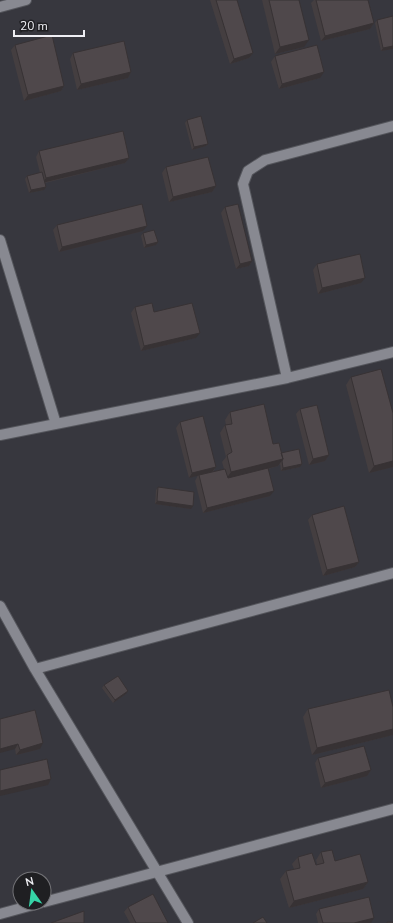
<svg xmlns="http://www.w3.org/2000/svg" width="393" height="923" font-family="'Nunito Sans',sans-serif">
<rect width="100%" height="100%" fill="#37373e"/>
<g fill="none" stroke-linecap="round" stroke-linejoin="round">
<g stroke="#54555b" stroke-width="12">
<path id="minor" d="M0,7L26,0
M0,240L56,424
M287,378L243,184L248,171L265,160L393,126
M0,435L287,378L393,352
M0,606L35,669L188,923
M35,669L393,573
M44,902L393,809
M0,914L40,903"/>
</g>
<use href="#minor" stroke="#888991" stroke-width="10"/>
</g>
<path fill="#443e40" d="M210,0H237L253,53L249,58L230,64Z
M262,0H299L304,47L275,54Z
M314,0H368L374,23L370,29L321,41L311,3Z
M377,20L393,49L381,51L375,23Z
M15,45L64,86L61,91L24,101L11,50Z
M73,53L131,72L128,78L77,90L70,59Z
M275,56L320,78L279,89L271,62Z
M187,120L208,144L206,146L192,150L185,123Z
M39,151L129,158L125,163L45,183L44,190L29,193L25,179L27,176L40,173L36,157Z
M166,167L216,186L212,192L169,202L162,173Z
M225,207L252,261L249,266L236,269L221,213Z
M57,225L143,231L59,252L53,230Z
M143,233L158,242L156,245L144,248L141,236Z
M317,264L361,283L318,294L313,270Z
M135,307L154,312L196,338L141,351L131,313Z
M351,377L393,467L369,473L346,385Z
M300,409L329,455L325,461L309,465L296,414Z
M230,412L273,444L281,453L300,467L281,471L280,464L278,466L268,469L270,496L203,513L195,481L198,475L189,478L176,428L180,422L216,467L213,472L224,469L222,462L226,457L220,433L225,425H226L225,420Z
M158,487L191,509L155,504L156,490Z
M312,515L359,562L355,567L323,576L308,520Z
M104,685L126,694L113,703L102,688Z
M393,707V735L312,755L303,717L308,709Z
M0,719L40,749L16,755L15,749Z
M318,758L371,770L367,776L321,788L315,763Z
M321,852L368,882L363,889L289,908L280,879L286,871L294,869L292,864L298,857L316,865L317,864L316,860Z
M128,907L168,923H130L124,912Z
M319,909L371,923H318L316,914Z"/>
<path fill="#373234" d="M374,23L370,29L321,41L325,36Z
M309,40L304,47L275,54L280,47Z
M393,46V49L381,51L383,48Z
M253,53L249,58L230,64L234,59Z
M131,72L128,78L77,90L81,84Z
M324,72L320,78L279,89L282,84Z
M64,86L61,91L24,101L28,95Z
M208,144L206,146L192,150L194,147Z
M129,158L125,163L42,183L46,178Z
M216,186L212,192L169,202L173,197Z
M46,187L44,190L29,193L31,190Z
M147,226L143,231L59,252L62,247Z
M158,242L156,245L144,248L146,245Z
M252,261L249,266L236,269L240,264Z
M365,278L361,283L318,294L322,288Z
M200,333L196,338L141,351L144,346Z
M329,455L325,461L309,465L313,459Z
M283,459L278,466L226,479L231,472Z
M393,461V467L369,473L374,466Z
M302,464L300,467L281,471L283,468Z
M216,467L212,472L189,478L192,473Z
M274,491L270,496L203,513L207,508Z
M157,501L193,506L191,509L155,504Z
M359,562L355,567L323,576L327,570Z
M128,691L126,694L113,703L115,700Z
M393,729V735L312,755L317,748Z
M43,743L40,749L16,755L20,750Z
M18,744L15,749L0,753V749Z
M371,770L367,776L321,788L325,783Z
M51,779L48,785L0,796V791Z
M368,882L363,889L289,908L294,901Z
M374,918L371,923H354Z"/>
<path fill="#4f484b" stroke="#373234" d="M216,0H237L253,53L234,59Z
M269,0H299L309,40L280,47Z
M316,0H368L374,23L325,36Z
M393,16V46L383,48L377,20Z
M52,35L64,86L28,95L15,45Z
M124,41L131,72L81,84L73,53Z
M317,45L324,72L282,84L275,56Z
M201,116L208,144L194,147L187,120Z
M123,131L129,158L46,178L39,151Z
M208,157L216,186L173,197L166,167Z
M42,172L46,187L31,190L27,176Z
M142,204L147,226L62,247L57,225Z
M238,204L252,261L240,264L225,207Z
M154,230L158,242L146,245L143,233Z
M360,254L365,278L322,288L317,264Z
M152,303L154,312L192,303L200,333L144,346L135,307Z
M381,369L393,413V461L374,466L351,377Z
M264,404L273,444L279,443L283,459L231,472L227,455L232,452L225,425L232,424L230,412Z
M317,405L329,455L313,459L300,409Z
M203,416L216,467L192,473L180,422Z
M299,449L302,464L283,468L282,461L283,459L281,453Z
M268,468L274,491L207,508L199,475L225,469L228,478Z
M158,487L194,492L193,506L157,501Z
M344,506L359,562L327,570L312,515Z
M118,676L128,691L115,700L104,685Z
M389,690L393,707V729L317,748L308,709Z
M35,710L43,743L20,750L18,744L0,749V719Z
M364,746L371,770L325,783L318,758Z
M47,759L51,779L0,791V770Z
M332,850L335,861L360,854L368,882L294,901L286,871L300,868L298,857L312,853L316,865L324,863L321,852Z
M153,894L168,923H136L128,907Z
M369,897L374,918L354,923H323L319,909Z
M84,911V923H51Z
M263,917L267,923H253Z
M387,922H393V923H387Z"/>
<g transform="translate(32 891) rotate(346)"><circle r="19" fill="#1f1f22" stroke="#727276"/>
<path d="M0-3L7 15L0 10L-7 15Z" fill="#36d4a7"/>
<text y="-6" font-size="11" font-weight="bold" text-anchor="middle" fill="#efeff4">N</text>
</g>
<path d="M14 30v6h70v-6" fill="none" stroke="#efeff4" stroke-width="2"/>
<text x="20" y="30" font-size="12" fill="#efeff4" stroke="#1f1f22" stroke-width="3" paint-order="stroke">20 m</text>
</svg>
